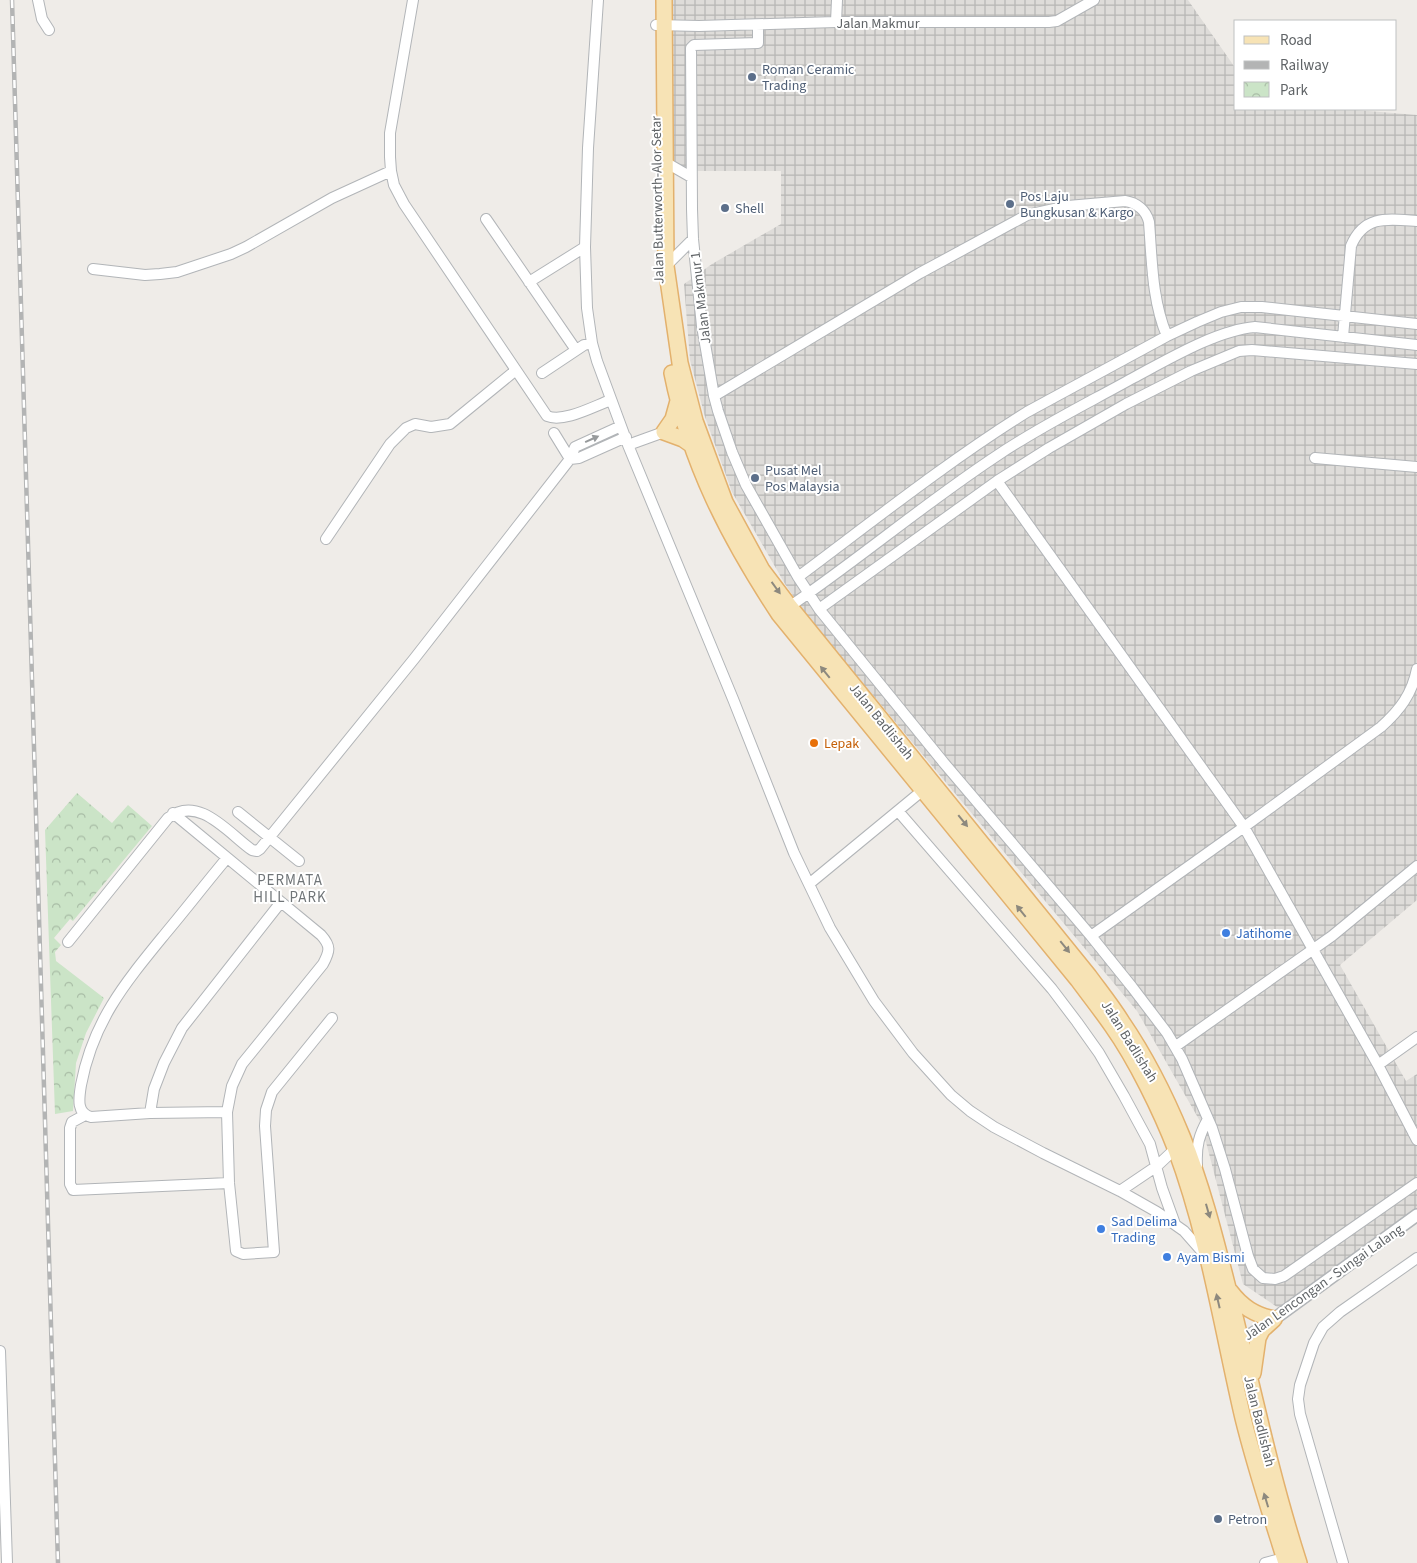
<svg xmlns="http://www.w3.org/2000/svg" width="1417" height="1563" font-family="'Source Sans 3',sans-serif">
<defs>
<pattern id="industrial-grid" width="8" height="8" patternUnits="userSpaceOnUse" patternTransform="scale(1.25)"><rect width="8" height="8" fill="#dedcd9"/><path d="M0 4h8M4 0v8" fill="none" stroke="#b7b6b4"/></pattern>
<pattern id="park-crowns" width="20" height="18" patternUnits="userSpaceOnUse" patternTransform="scale(1.25)"><rect width="20" height="18" fill="#cbe4c7"/><path d="M2 6a3 3 0 1 1 6 0M12 15a3 3 0 1 1 6 0" fill="none" stroke="#a8bca5"/></pattern>
</defs>
<rect width="100%" height="100%" fill="#efece8"/>
<path fill="url(#industrial-grid)" d="M673,0H1188L1236,69V109H1344L1417,115V900L1340,965L1406,1081L1417,1074V1217L1283,1311L1243,1284L1201,1123L1137,1011L810,620L785,584L732,492L705,417L690,360L684,284L712,264L781,224V171H672Z"/>
<path fill="url(#park-crowns)" d="M77,793L112,823L128,805L152,826L73,921L70,919L54,938L61,945L55,952L56,961L104,998L86,1033L76,1063L73,1111L55,1114L45,830Z"/>
<g fill="none" stroke-linecap="round" stroke-linejoin="round">
<g stroke="#b2b5b8" stroke-width="12">
<path id="minor" d="M38,0L42,19L49,30
M413,0L390,133V157L391,171L394,185L404,204L547,416C564,423 594,406 611,400
M598,0L588,148L585,247L587,308L592,343L597,361L628,445L733,699L794,853L830,928L874,1001L913,1053L951,1095L970,1111L994,1127L1043,1153L1120,1191L1157,1212L1184,1231L1206,1256
M836,22L837,0
M656,25L699,26L836,22H1049L1057,21L1094,0
M758,25V43L694,45L691,48L692,209L693,239L702,326L714,396L718,411L732,452L746,485L798,577L819,609L944,763L1091,936L1132,987L1167,1033L1182,1059L1212,1128L1225,1169L1248,1256L1253,1269L1263,1278L1275,1279L1284,1276L1417,1183
M665,162L691,177
M486,219L576,350
M666,266L693,239
M93,269L145,275L160,274L177,272L231,254L246,247L332,198L391,171
M529,282L585,247
M1343,337L1351,246C1364,214 1389,219 1417,221
M542,373L584,345L592,343
M714,396L920,273L1027,215L1068,206L1125,201C1137,203 1146,210 1149,222C1152,260 1152,301 1167,336
M554,433L570,459
M628,445L664,432
M1315,458L1417,467
M570,459L579,458L626,437
M997,481L1244,827L1378,1065L1417,1140
M326,539L390,444L406,428L415,424L431,427L450,424L516,370
M798,577C873,521 947,462 1027,412L1167,336L1197,322L1221,312L1241,307H1262L1417,324
M786,609C858,560 925,503 998,455C1041,426 1088,403 1133,378C1167,360 1217,330 1255,327L1417,345
M819,609L997,481L1049,448L1126,404L1191,371L1239,351L1252,350L1417,364
M898,811L1052,989L1077,1022L1099,1053L1124,1096L1150,1144L1162,1188L1175,1224
M238,812L299,861
M173,813L321,935C331,946 330,951 323,964L242,1064L232,1086L227,1112L229,1183L236,1251L243,1254L274,1252L265,1126L266,1110L272,1092L332,1018
M227,858C206,883 186,909 165,934C125,983 93,1021 81,1085C79,1098 76,1113 91,1117L150,1113L227,1112
M809,884L928,786
M1091,936L1244,827L1381,727C1400,710 1412,694 1417,669
M68,942L168,818C199,794 229,834 252,850L257,851L260,849L414,659L570,459L575,447L621,426
M1176,1046L1332,936L1417,866
M1378,1065L1417,1037
M150,1113L154,1089L164,1063L182,1028L281,902
M85,1115L72,1122L70,1128V1184L73,1190L229,1183
M1197,1165C1196,1146 1199,1135 1208,1119
M1120,1191L1157,1166L1175,1149
M0,1351L7,1563
M1265,1563L1284,1558
M1343,1563L1300,1414L1298,1399L1300,1385L1314,1343L1323,1327L1340,1312L1417,1258"/>
</g>
<g stroke="#b2b5b8" stroke-width="14">
<path id="tertiary" d="M1235,1345L1274,1319L1417,1215"/>
</g>
<g stroke="#e3b16d" stroke-width="18">
<path id="primary" d="M664,0L666,266L680,363L695,421L725,502L762,570L790,607L1089,976C1100,991 1112,1006 1122,1022C1146,1057 1166,1097 1182,1136C1202,1185 1215,1237 1228,1288C1251,1380 1270,1473 1299,1563
M672,373C690,463 729,538 779,614L1078,980C1089,995 1101,1010 1112,1026C1136,1060 1161,1111 1176,1150C1208,1236 1222,1328 1243,1418C1255,1467 1271,1515 1286,1563
M678,401L673,419L664,432L683,439L693,446
M1230,1291C1242,1307 1255,1315 1274,1319
M1253,1373L1258,1338L1262,1330L1274,1319"/>
</g>
<use href="#minor" stroke="#fff" stroke-width="10"/>
<use href="#tertiary" stroke="#fff" stroke-width="11"/>
<use href="#primary" stroke="#f7e3b5" stroke-width="15"/>
<g stroke="#b3b4b4" stroke-width="4.5">
<path id="rail" d="M12,0L58,1563"/>
</g>
<use href="#rail" stroke="#fff" stroke-width="2.5" stroke-dasharray="8" stroke-linecap="butt"/>
</g>
<defs><path id="oneway-solid" d="M-6-.8H1V-3.2L6.5 0L1 3.2V.8H-6Z" transform="scale(1.25)"/></defs>
<use fill="#979a9c" href="#oneway-solid" transform="translate(592 439) rotate(-24)"/>
<g fill="#8d897e">
<use href="#oneway-solid" transform="translate(776 588) rotate(54)"/>
<use href="#oneway-solid" transform="translate(825 672) rotate(-129)"/>
<use href="#oneway-solid" transform="translate(963 821) rotate(51)"/>
<use href="#oneway-solid" transform="translate(1021 911) rotate(-129)"/>
<use href="#oneway-solid" transform="translate(1065 947) rotate(51)"/>
<use href="#oneway-solid" transform="translate(1208 1211) rotate(74)"/>
<use href="#oneway-solid" transform="translate(1218 1301) rotate(-103)"/>
<use href="#oneway-solid" transform="translate(1266 1500) rotate(-107)"/>
</g>
<g fill="#5c6f8a" stroke="#fff" stroke-width="2">
<circle cx="752" cy="77" r="5"/>
<circle cx="1010" cy="204" r="5"/>
<circle cx="725" cy="208" r="5"/>
<circle cx="755" cy="478" r="5"/>
<circle cx="1218" cy="1519" r="5"/>
</g>
<circle fill="#e8710a" stroke="#fff" stroke-width="2" cx="814" cy="743" r="5"/>
<g fill="#3f7fe0" stroke="#fff" stroke-width="2">
<circle cx="1226" cy="933" r="5"/>
<circle cx="1101" cy="1229" r="5"/>
<circle cx="1167" cy="1257" r="5"/>
</g>
<g text-anchor="middle" stroke-width="4" stroke-linejoin="round" paint-order="stroke">
<g font-size="14" fill="#5f6366" stroke="#fff">
<text x="878" y="28">Jalan Makmur</text>
<text transform="translate(657 200) rotate(-91)" y="5">Jalan Butterworth-Alor Setar</text>
<text transform="translate(700 298) rotate(-97)" y="5">Jalan Makmur 1</text>
<text transform="translate(882 721) rotate(51)" y="5">Jalan Badlishah</text>
<text transform="translate(1130 1041) rotate(58)" y="5">Jalan Badlishah</text>
<text transform="translate(1323 1282) rotate(-35)" y="5">Jalan Lencongan - Sungai Lalang</text>
<text transform="translate(1260 1421) rotate(76)" y="5">Jalan Badlishah</text>
</g>
<g font-size="14" fill="#4e5e75" stroke="#fff" text-anchor="start">
<text x="762" y="74">Roman Ceramic<tspan x="762" dy="16">Trading</tspan></text>
<text x="1020" y="201">Pos Laju<tspan x="1020" dy="16">Bungkusan &amp; Kargo</tspan></text>
<text x="735" y="213">Shell</text>
<text x="765" y="475">Pusat Mel<tspan x="765" dy="16">Pos Malaysia</tspan></text>
<text x="1228" y="1524">Petron</text>
</g>
<g font-size="14" fill="#c56008" stroke="#fff" text-anchor="start">
<text x="824" y="748">Lepak</text>
</g>
<g font-size="14" fill="#366cbe" stroke="#fff" text-anchor="start">
<text x="1236" y="938">Jatihome</text>
<text x="1111" y="1226">Sad Delima<tspan x="1111" dy="16">Trading</tspan></text>
<text x="1177" y="1262">Ayam Bismi</text>
</g>
<g font-size="15" letter-spacing="1" fill="#707578" stroke="#fff">
<text x="290" y="885">PERMATA<tspan x="290" dy="17">HILL PARK</tspan></text>
</g>
</g>
<rect x="1234" y="20" width="162" height="90" fill="#ffffff" stroke="#bfc1c2"/>
<rect x="1244" y="36" width="25" height="8" fill="#f7e3b5" stroke="#bfc1c2"/>
<text x="1280" y="45" font-size="15" fill="#5f6366">Road</text>
<rect x="1244" y="61" width="25" height="8" fill="#b3b4b4" stroke="#bfc1c2"/>
<text x="1280" y="70" font-size="15" fill="#5f6366">Railway</text>
<rect x="1244" y="82" width="25" height="15" fill="url(#park-crowns)" stroke="#bfc1c2"/>
<text x="1280" y="95" font-size="15" fill="#5f6366">Park</text>
</svg>
